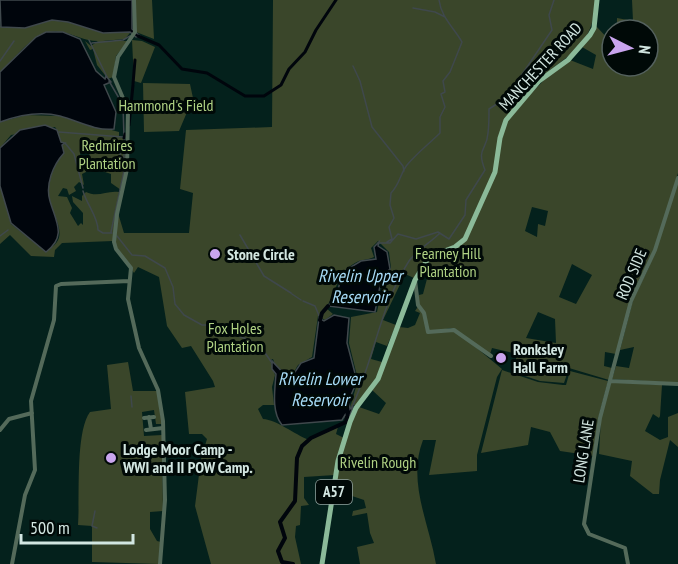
<svg xmlns="http://www.w3.org/2000/svg" width="678" height="564" font-family="'PT Sans Narrow',sans-serif">
<rect width="100%" height="100%" fill="#04211c"/>
<path fill="#3a462a" fill-rule="evenodd" d="M135,0H152L154,39L136,32Z
M273,0H596C592,44 577,49 545,74C533,84 523,97 513,109L514,111L546,78L570,60L593,69L596,55L582,47L596,26L612,43V66H648V30H617V18L633,21L632,0H678V173L656,245L632,294L616,354L605,352L604,366L612,368L609,380L569,368L564,383L540,381L513,372L517,354L492,348L490,354L451,328L435,331L449,330L461,335L502,369L497,377L477,455V471L429,475L436,440H423C407,481 429,523 436,564H360L357,547L374,543L370,533L367,513L352,516L353,511L366,508L364,500L352,496L335,500C338,468 343,435 359,407L379,414L386,403L372,390L378,383L399,327L408,328L415,325L420,313L415,311L419,305V295L423,294L428,275L418,270L414,278L405,274L383,320L396,325L387,346L376,342L371,359L382,362L376,382L356,406L353,405L350,408L358,380L349,343L351,317L377,312L384,278L391,268L389,252L378,241L371,248L374,257C368,260 361,259 355,263C337,273 337,291 326,308L333,314L325,320L318,316L312,357L298,365L291,377L275,365L273,359L270,360L275,375L272,387L274,405H263L258,409L263,419C277,420 294,434 309,440L338,427L336,434L344,438L335,475L304,477V498L309,505L301,506L300,525L296,526L295,537L301,564H211L195,506L201,459L207,439L202,434H189L185,392L215,387L213,381L191,346L182,348L167,326L159,277L138,267L134,273L115,245L118,213L124,233H189L193,193L180,189L186,130L272,127ZM532,207L548,211L545,226L538,224L537,237L525,231ZM572,264L592,275L576,304L559,297ZM538,312L555,319L556,343L526,338Z
M48,20L68,22L103,33H130L125,39L103,41H128L116,56L113,77L108,79L97,65L93,49L90,50L85,41L91,46L98,41C84,41 74,34 61,32C36,27 17,57 0,72V26L25,28Z
M132,40L142,41L155,47L141,83L134,81Z
M143,83L190,84L193,98L179,131L144,132Z
M26,115L59,116L119,132V137L125,138L126,169L121,190L111,183V174L99,170L89,171L91,165L89,152L80,153L81,160L79,161V166L86,169V172L82,174L84,185L79,182L74,187L76,191L69,195L67,189L63,188L58,196L67,197L72,208L70,213L78,226L81,223L83,225V213L73,202L72,196L82,201V196L86,192C98,198 107,190 119,192L113,241L62,243L55,250L54,257L31,256L10,235L0,244V186L11,224L45,251C74,238 51,217 49,197C47,181 54,165 64,153L57,130L55,127L11,135L0,148V122Z
M678,181V383L612,379L616,366L629,368L634,347L620,350L633,300L649,267Z
M128,362L133,391H157L162,424H156L154,410L142,412L144,436L162,435L163,511L150,512V529L157,541L161,542L159,564L92,562V526L78,525C80,498 75,432 90,412L111,409L107,365Z
M502,370L538,382L563,385H566L570,371L608,381L598,419L594,456L560,451L550,432L531,427L528,445L481,453Z
M611,382L662,385L660,416L659,418L653,414L645,431L660,440L668,437V417L678,413V447L670,440L660,480L659,494H653L630,476L632,461L599,454L601,418Z"/>
<path fill="#00050c" stroke="#3f484c" stroke-width="1.5" d="M0,0H132V29L140,36L136,37L130,32L103,33L68,22L52,20L25,28L1,27Z
M46,32H63L80,39L96,71L105,79L106,76L111,82L104,85L116,112L114,129C95,131 78,121 60,116C41,111 19,115 0,122V72L36,37Z
M45,125L57,130L61,142L65,143L62,145L64,153C53,165 45,185 50,201C56,222 67,236 46,252L11,223L0,186V148L20,130Z
M379,242L378,246L387,252L390,269L379,278L380,286L375,312L328,306L337,295L341,277L346,270L361,261L376,259L374,247Z
M334,315L349,318L347,343L357,381L349,400L350,409L353,406L349,419L346,420L345,415L342,420L282,425C271,412 275,389 276,374L272,369V361L288,378H291L301,363L314,358L319,318L324,321Z"/>
<g fill="none" stroke-linecap="round" stroke-linejoin="round">
<path stroke="#3f484c" stroke-width="1.5" d="M413,8L435,12L445,17
M89,40L107,77
M92,43L123,40L130,36
M0,61L14,41
M353,66L360,81L372,127L403,166L404,171
M109,81L123,105L124,138V171L111,232
M59,132L123,137
M65,143L74,154L83,188
M118,147L123,166
M83,191C87,205 98,217 98,230L103,233H112
M240,235L264,276L291,293
M0,236L8,230
M117,236L132,255L145,256L165,268L173,287L175,304L184,315L202,325H217L226,332L250,340L263,350L272,363
M387,242L392,239L389,227L394,218L390,205L391,193C400,184 400,174 407,165C418,152 429,144 440,133V117L445,107L441,94L445,92L443,81L450,72L462,42C454,28 441,17 439,0
M378,243H390L398,234L416,239L438,232L449,239L465,215L466,200L485,170C476,147 487,151 488,133C489,126 489,116 489,109L506,98L552,30L549,15L554,0
M292,294L301,300
M303,301L315,306L320,318
M131,396L132,407
M352,407C374,359 380,306 409,261C416,251 431,242 440,233
M95,511L92,526L97,528"/>
<path stroke="#00050c" stroke-width="3" d="M138,36L159,45L182,69L207,73L245,96H264L281,85L289,69L305,52L316,30L336,0
M133,84L135,60
M129,125L133,85
M124,138L125,134"/>
<path stroke="#00050c" stroke-width="4" d="M320,320L322,313L328,306
M293,564L282,562L278,551L285,538L280,522L295,501L297,458L302,446L311,438L346,422L347,417"/>
<path stroke="#546a5a" stroke-width="4" d="M134,0L135,32L118,57L114,77L128,110L127,169L117,214L114,242L116,249L131,268L128,299L139,348L158,390L163,421L165,500L160,564
M415,280L418,305L424,313L428,332L454,330L491,356
M610,381L678,384
M149,417L151,429
M144,418L154,417
M0,430L9,419L32,413
M146,430L163,428
M12,564L25,495L35,470L31,401L54,320L56,286L61,284L129,281
M628,564L625,548L589,534L584,524L600,418L631,301L655,250L678,178"/>
<path stroke="#8bba99" stroke-width="5" d="M322,564L338,461L350,422L356,408L378,379L415,280L429,257L455,247L465,239L495,172L500,138L506,120L539,81L568,60L590,35L594,28L597,0"/>
</g>
<g fill="#c9a5ee" stroke="#000907" stroke-width="2">
<circle cx="215" cy="254" r="6"/>
<circle cx="501" cy="358" r="6"/>
<circle cx="111" cy="458" r="6"/>
</g>
<g text-anchor="middle" stroke-width="6" stroke-linejoin="round" paint-order="stroke">
<rect fill="#000907" stroke="#93a4a0" stroke-width="1.5" x="316" y="480" width="36" height="24" rx="4.5"/>
<g font-size="15" font-weight="bold" fill="#d2e6e1">
<text x="334" y="497">A57</text>
</g>
<g font-size="16" fill="#d2e6e1" stroke="#000907">
<text transform="translate(540 66) rotate(-47)" y="6">MANCHESTER ROAD</text>
<text transform="translate(631 274) rotate(-67)" y="6">ROD SIDE</text>
<text transform="translate(583 451) rotate(-81)" y="6">LONG LANE</text>
</g>
<g font-size="16" fill="#afd284" stroke="#000907">
<text x="166" y="111">Hammond's Field</text>
<text x="107" y="151">Redmires<tspan x="107" dy="18">Plantation</tspan></text>
<text x="448" y="259">Fearney Hill<tspan x="448" dy="18">Plantation</tspan></text>
<text x="235" y="334">Fox Holes<tspan x="235" dy="18">Plantation</tspan></text>
<text x="378" y="468">Rivelin Rough</text>
</g>
<g font-size="16" font-weight="bold" fill="#d2e6e1" stroke="#000907" text-anchor="start">
<text x="227" y="260">Stone Circle</text>
<text x="513" y="355">Ronksley<tspan x="513" dy="18">Hall Farm</tspan></text>
<text x="123" y="455">Lodge Moor Camp -<tspan x="123" dy="18">WWI and II POW Camp.</tspan></text>
</g>
<g font-size="18" font-style="italic" fill="#a6dbf6" stroke="#000907">
<text x="360" y="282">Rivelin Upper<tspan x="360" dy="21">Reservoir</tspan></text>
<text x="320" y="385">Rivelin Lower<tspan x="320" dy="21">Reservoir</tspan></text>
</g>
</g>
<g transform="translate(630 48) rotate(96)"><circle r="28" fill="#000907" stroke="#54615e" stroke-width="1.5"/>
<path d="M0-4.5L10 22L0 15L-10 22Z" fill="#c9a5ee"/>
<text y="-9" font-size="16" font-weight="bold" text-anchor="middle" fill="#d2e6e1">N</text>
</g>
<path d="M21 534v9h112v-9" fill="none" stroke="#d2e6e1" stroke-width="3"/>
<text x="30" y="534" font-size="18" fill="#d2e6e1" stroke="#000907" stroke-width="4.5" paint-order="stroke">500 m</text>
</svg>
